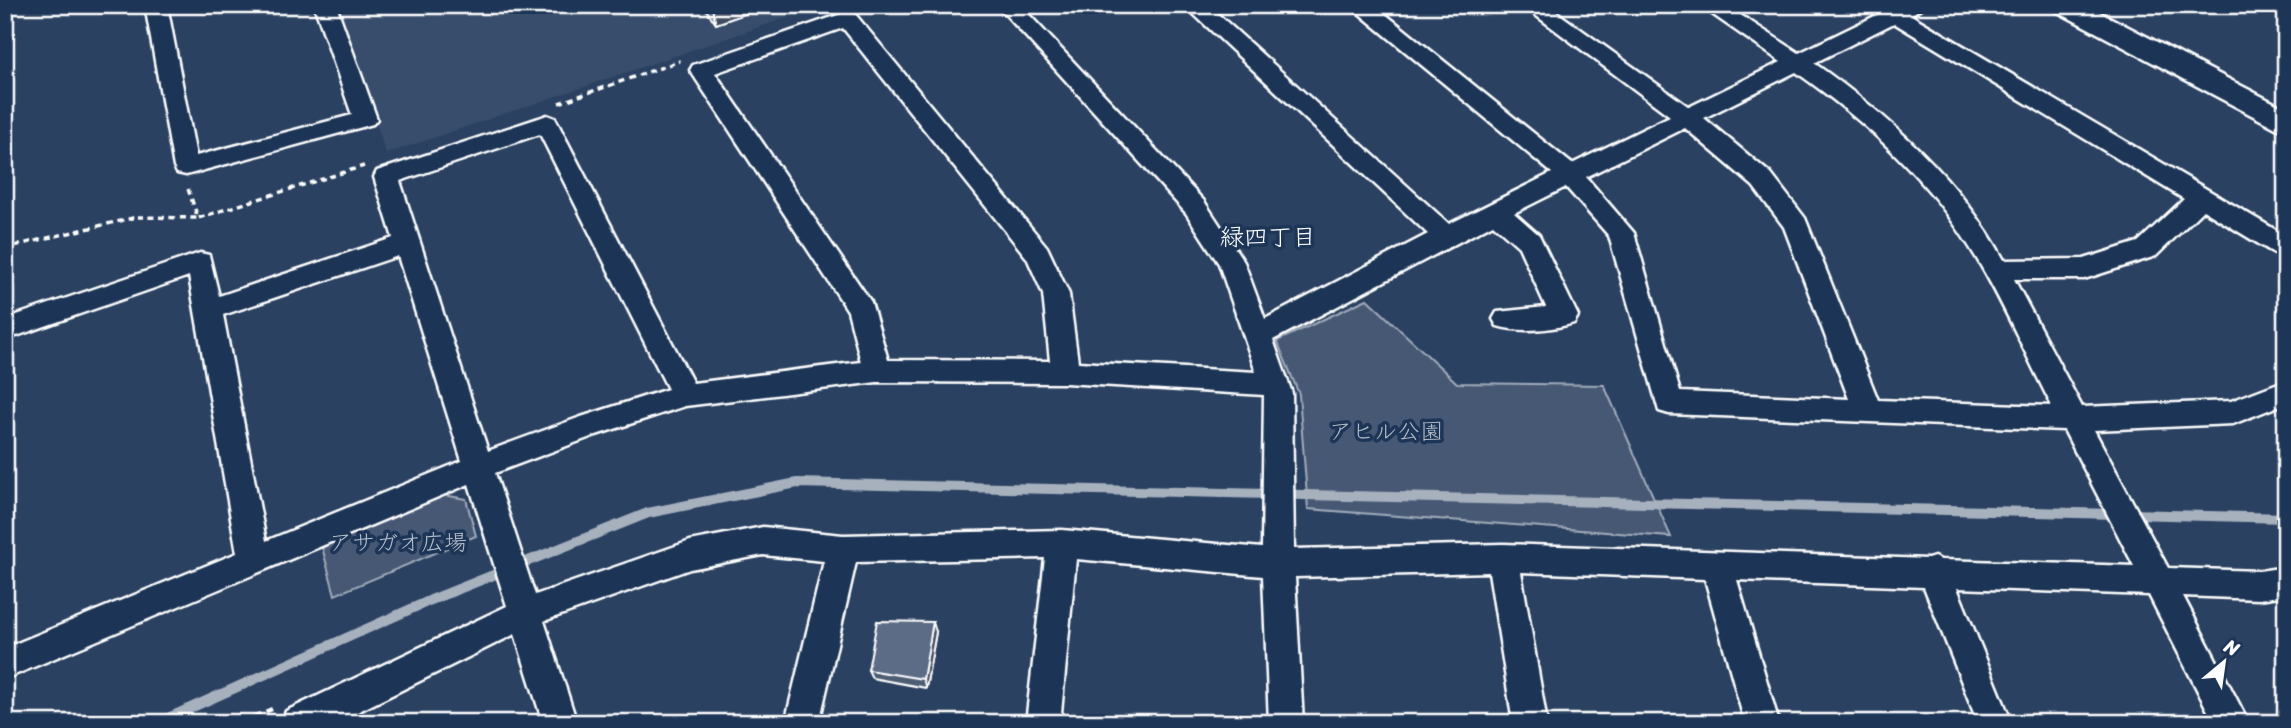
<svg xmlns="http://www.w3.org/2000/svg" width="2291" height="728" font-family="Sriracha,'Klee One',sans-serif">
<rect width="100%" height="100%" fill="#2a4161"/>
<filter id="ink" filterUnits="userSpaceOnUse"><feTurbulence type="fractalNoise" baseFrequency=".0143" numOctaves="2"/><feDisplacementMap in="SourceGraphic" scale="14" xChannelSelector="R" yChannelSelector="G"/><feConvolveMatrix kernelMatrix="1 2 1 2 8 2 1 2 1" color-interpolation-filters="sRGB"/></filter>
<g filter="url(#ink)">
<path fill="#394e6c" d="M338,5H824L386,154Z"/>
<path fill="#465975" stroke="#a2acba" stroke-width="2" d="M1367,299L1457,383L1604,385L1671,537L1308,509L1299,394L1277,341Z
M443,495L466,499L476,536L335,595L322,547Z"/>
<g fill="none" stroke-linecap="round" stroke-linejoin="round">
<path stroke="#a7b1be" stroke-width="10" d="M2130,514L2286,518
M157,723L431,600L648,513L797,483L2116,514"/>
<g stroke="#fff" stroke-width="5">
<path id="minor" d="M145,5H167L196,156L352,115L314,5H336L377,119L373,124L186,175L177,173L174,167Z
M997,5H1020L1204,201L1244,262L1265,319L1428,234L1184,5H1208L1449,224L1552,173L1349,5H1374L1572,164L1670,116L1522,5H1547L1689,107L1781,62L1699,5H1725L1799,53L1879,14L1873,8L1875,5H1925L1911,15L2286,236V257L2277,255L2203,210L2156,256L2084,279H2014L2082,407L2231,401L2286,380V403L2233,424L2094,430L2168,568L2259,571L2286,567V595L2259,599L2183,596L2249,723H2214L2149,595L1957,588L2012,723H1978L1924,587L1737,580L1779,723H1745L1705,579L1521,572L1547,723H1513L1489,572L1295,577L1303,723H1269L1263,576L1076,559L1060,723H1026L1045,558L856,562L819,723H785L824,561L763,555L690,569L544,621L577,723H543L515,634L335,723H281L286,711L507,606L469,484L5,679V648L237,553L189,276L5,340V319L200,253L209,255L219,296L393,238L374,177L377,171L539,118L547,115L555,118L693,383L861,362L848,311L690,70L693,65L847,12L855,14L1047,247L1069,294L1078,362L1256,372L1219,264L1186,213ZM1894,23L2184,199L2138,242L2084,259L2004,260C1960,179 1889,116 1814,63ZM843,28L1027,258L1043,294L1050,361L888,360L871,302L715,73ZM1796,72C1868,123 1932,182 1977,259C2005,306 2027,358 2052,406L1878,400L1805,218L1771,174L1704,118ZM1685,128L1753,186L1784,227L1849,399L1680,392L1634,233L1586,177ZM540,134L668,389L578,418L488,451L400,181ZM1566,187L1609,236L1659,411L1669,414L2064,430L2134,566L1941,560L1934,557L1928,559L1503,544L1294,549L1292,393L1273,340L1493,224L1519,247L1546,307L1497,312L1493,319L1497,326C1518,333 1553,330 1574,323L1578,316L1539,235L1514,213ZM398,256L462,461L266,541L223,315ZM877,382L1065,383L1264,395L1262,548L1062,530L843,535L763,527L690,541L535,595L495,473L596,435L685,406Z"/>
</g>
<g stroke="#fff" stroke-width="5">
<path id="tertiary" d="M2052,5H2086L2286,109V131L2276,128L2056,11Z"/>
</g>
<path stroke="#fff" stroke-width="3.5" stroke-dasharray="6 4.5" stroke-linecap="butt" d="M559,103L680,61
M188,189L198,218L364,166
M5,248L137,217L198,218"/>
<path stroke="#fff" stroke-width="4.5" stroke-dasharray="8 6" stroke-linecap="butt" d="M240,723L272,709"/>
<use href="#minor" fill="#1d3557" fill-rule="evenodd"/>
<use href="#tertiary" fill="#1d3557" fill-rule="evenodd"/>
</g>
<path fill="#4e5d73" stroke="#fff" stroke-width="2" d="M703,5H770L716,24Z
M936,632L926,688L872,678L868,670Z"/>
<path fill="#404c5e" stroke="#fff" stroke-width="2" d="M720,5H770L716,24L712,8Z
M933,622L936,632L926,688L923,679Z"/>
<path fill="#5b6c86" stroke="#fff" stroke-width="2" d="M877,621L933,622L923,679L868,670Z"/>
</g>
<g text-anchor="middle" stroke-width="7" stroke-linejoin="round" paint-order="stroke">
<g font-size="23" fill="#b5bdc8" stroke="#1d3557">
<text x="1386" y="439">アヒル公園</text>
<text x="398" y="550">アサガオ広場</text>
</g>
<g font-size="24" fill="#fff" stroke="#1d3557">
<text x="1268" y="245">緑四丁目</text>
</g>
</g>
<rect width="2291" height="728" fill="none" stroke="#1d3557" stroke-width="28"/>
<rect x="14" y="14" width="2263" height="700" fill="none" stroke="#fff" stroke-width="2.5" filter="url(#ink)"/>
<g transform="translate(2224 662) rotate(29)" stroke="#1d3557" stroke-width="5" paint-order="stroke">
<path d="M0-5L12 26L0 18L-12 26Z" fill="#ffffff"/>
<text y="-10" font-size="19" font-weight="bold" text-anchor="middle" fill="#ffffff">N</text>
</g>
</svg>
